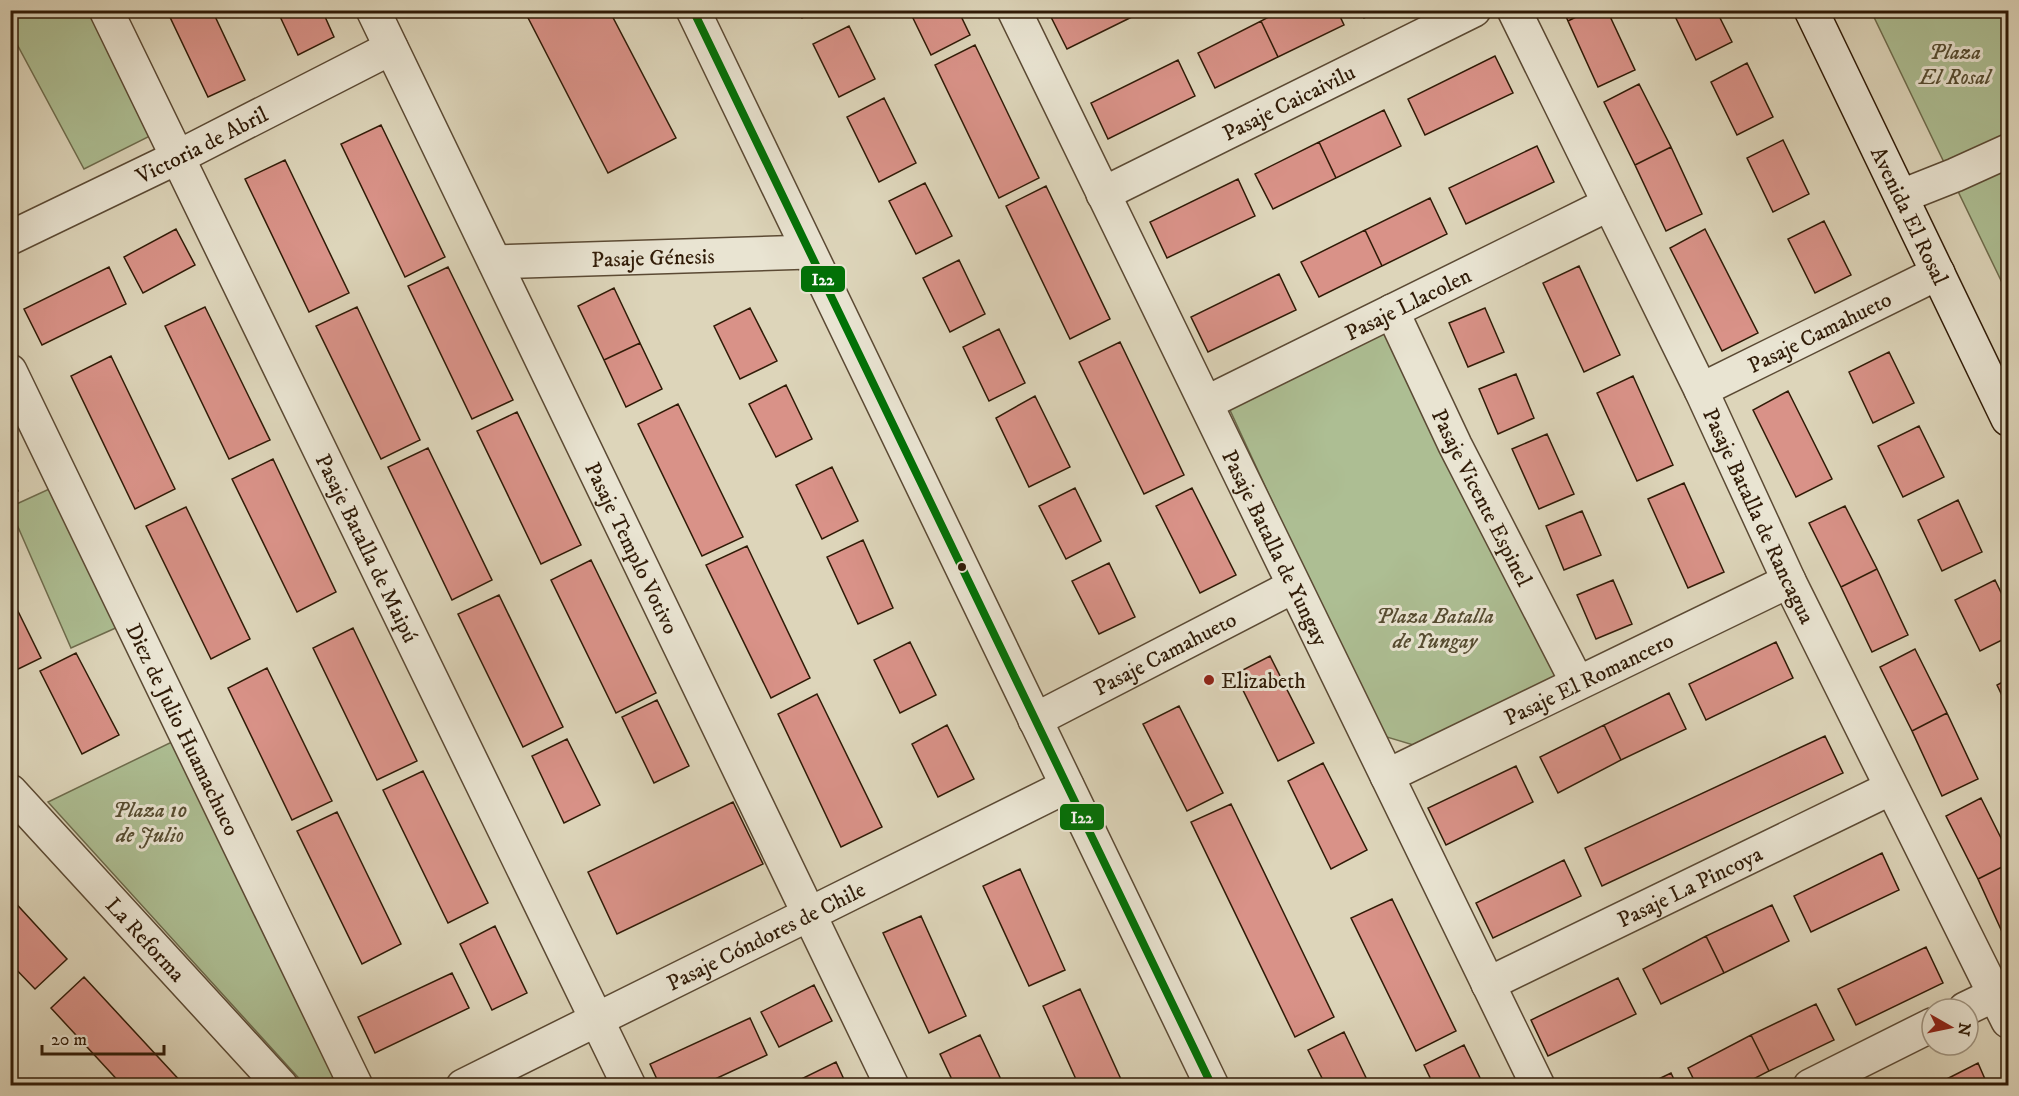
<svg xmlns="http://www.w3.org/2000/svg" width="2019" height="1096" font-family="'IM FELL DW Pica',serif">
<rect width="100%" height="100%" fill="#ddd5ba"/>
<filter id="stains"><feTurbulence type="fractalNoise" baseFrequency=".00333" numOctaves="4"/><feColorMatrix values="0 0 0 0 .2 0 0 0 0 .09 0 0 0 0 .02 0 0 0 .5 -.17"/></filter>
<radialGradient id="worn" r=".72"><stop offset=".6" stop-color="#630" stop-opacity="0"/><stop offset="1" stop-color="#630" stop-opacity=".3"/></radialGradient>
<path fill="#adbe93" stroke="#6e6c4d" stroke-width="1.5" d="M10,11H102L162,130L84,169L11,33Z
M1871,11H2008V295Z
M1389,329L1566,675L1420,747L1380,735L1229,408Z
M58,485L120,626L71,648L11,511L10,507Z
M178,739L352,1085H305L48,802Z"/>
<path fill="#d99288" stroke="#301b07" stroke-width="1.5" d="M173,10H212L245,80L208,97L168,13Z
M277,10H322L334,37L298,55Z
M524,10H609L676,138L608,173Z
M799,10H817L802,18Z
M909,10H958L970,35L931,55Z
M1054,10H1146L1067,49L1049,13Z
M1282,10H1337L1344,25L1278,57L1261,21Z
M1361,10H1380L1364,18Z
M1563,10H1590L1568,21Z
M1590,10H1607L1635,70L1598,87L1568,21Z
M1672,10H1716L1732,42L1696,60Z
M1261,21L1278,57L1215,88L1198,53Z
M849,26L875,79L839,97L813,44Z
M975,45L1039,178L999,198L935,65Z
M1495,56L1513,93L1425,135L1408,99Z
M1178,60L1195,96L1108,139L1091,103Z
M1747,63L1773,117L1737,135L1711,82Z
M1639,84L1671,147L1635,165L1604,102Z
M884,98L916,163L879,182L847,117Z
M1384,110L1401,146L1336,178L1319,142Z
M381,125L445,257L405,277L341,144Z
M1783,140L1809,194L1773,212L1747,158Z
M1319,142L1336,178L1273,209L1255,174Z
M1537,146L1554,182L1466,224L1449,188Z
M1671,147L1702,214L1666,231L1635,165Z
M285,160L349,293L309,312L245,179Z
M1238,179L1255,216L1167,258L1150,222Z
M925,183L952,236L916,254L889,201Z
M1046,186L1110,319L1070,339L1006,206Z
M1430,198L1447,234L1382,266L1365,230Z
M1824,221L1851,275L1815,293L1788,239Z
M176,229L195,265L143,293L124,257Z
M1705,229L1758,333L1722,351L1670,248Z
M1365,230L1382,266L1319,297L1301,262Z
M959,260L985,314L950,332L923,278Z
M1579,266L1620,355L1584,372L1543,283Z
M109,267L126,304L42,345L24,309Z
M448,267L513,400L472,419L408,286Z
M1279,274L1296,310L1208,352L1191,317Z
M614,288L640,343L604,360L578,306Z
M205,307L270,440L229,459L165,326Z
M357,307L420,440L381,459L316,326Z
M750,308L777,361L740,379L714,326Z
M1485,308L1504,352L1468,367L1449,323Z
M999,329L1025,383L989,401L963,347Z
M1120,342L1184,475L1144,494L1079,362Z
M640,343L662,389L626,407L604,360Z
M1889,352L1914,403L1873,423L1849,372Z
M111,356L175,489L135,509L71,376Z
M1516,374L1534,418L1498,434L1479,389Z
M1633,376L1673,465L1637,481L1597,393Z
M786,385L812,439L776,457L749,404Z
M1788,391L1832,479L1796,497L1753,410Z
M1035,396L1070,467L1029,487L996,418Z
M678,404L743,537L702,556L638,424Z
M517,412L581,545L541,564L477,431Z
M1919,426L1944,477L1903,497L1878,446Z
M1547,434L1574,494L1539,509L1512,449Z
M428,448L492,580L452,600L388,467Z
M273,459L336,592L297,612L232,479Z
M832,467L858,521L822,539L796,485Z
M10,475L18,491L10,495Z
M1684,483L1724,572L1688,588L1648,499Z
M1075,488L1101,541L1066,559L1039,506Z
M1192,488L1236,575L1200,593L1156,506Z
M1958,500L1982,552L1942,571L1918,520Z
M1845,506L1877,569L1841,587L1809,523Z
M186,507L250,639L211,659L146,526Z
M1582,511L1601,555L1564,570L1546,526Z
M863,540L893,608L858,624L827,557Z
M747,546L810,678L771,698L706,565Z
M591,560L656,693L616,713L551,580Z
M1109,563L1135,617L1099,634L1072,581Z
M1877,569L1908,635L1872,652L1841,587Z
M1613,580L1632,624L1596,639L1577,595Z
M1995,580L2008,607V637L1980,651L1955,600Z
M10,595L41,658L10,673Z
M499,595L563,727L523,747L458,614Z
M353,628L417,761L377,780L313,648Z
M910,642L936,695L900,713L874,660Z
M1776,642L1793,678L1706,720L1689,684Z
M1915,649L1947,713L1912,731L1880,667Z
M76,653L119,735L82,754L40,671Z
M1270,656L1314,743L1278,761L1235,674Z
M267,668L332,801L292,820L228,688Z
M2008,679V708L1997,685Z
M1669,693L1686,729L1621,760L1604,725Z
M817,694L882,827L841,847L778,714Z
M657,700L689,766L654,783L622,717Z
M1179,706L1223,793L1187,811L1143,724Z
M1947,713L1978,779L1942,796L1912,731Z
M947,725L974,779L938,797L912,744Z
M1604,725L1621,760L1558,793L1540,757Z
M1825,736L1843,773L1602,886L1585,848Z
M567,739L600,805L564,823L532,756Z
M1323,763L1367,850L1331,869L1288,781Z
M1516,766L1533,802L1446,845L1428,808Z
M423,771L488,903L448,923L383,790Z
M1981,798L2008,852V864L1978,879L1946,816Z
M733,802L763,864L617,934L588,872Z
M1231,804L1334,1017L1295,1037L1191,822Z
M337,812L401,944L362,964L297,831Z
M1882,853L1899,890L1811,932L1794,896Z
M1564,860L1581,896L1493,938L1476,903Z
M2008,864V945L1978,879Z
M1020,869L1065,970L1029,986L983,886Z
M10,897L67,959L35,989L10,963Z
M1392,899L1456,1031L1416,1051L1351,918Z
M1772,905L1789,941L1724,973L1706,936Z
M921,916L966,1016L929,1033L883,933Z
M495,926L527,993L492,1010L460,944Z
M1706,936L1724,973L1661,1004L1643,969Z
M1926,947L1943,983L1856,1025L1838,989Z
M452,973L469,1008L375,1053L358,1017Z
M84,977L184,1085L183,1086H123L51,1008Z
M1618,978L1636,1014L1548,1056L1531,1020Z
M814,985L832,1021L779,1047L761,1012Z
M1080,989L1124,1086H1079L1043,1006Z
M1816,1004L1834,1040L1769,1071L1751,1035Z
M750,1018L767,1055L700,1086H660L650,1064Z
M1344,1032L1370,1086H1326L1308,1050Z
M980,1035L1004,1086H955L940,1054Z
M1751,1035L1769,1071L1740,1086H1697L1688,1068Z
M1464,1045L1484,1086H1434L1424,1065Z
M836,1062L847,1086H797L795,1082Z
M1978,1063L1988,1086H1933Z
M1671,1073L1677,1086H1644Z"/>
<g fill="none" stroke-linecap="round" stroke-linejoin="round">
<g stroke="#5b4a34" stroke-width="36">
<g id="street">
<path id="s1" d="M106,10L629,1086"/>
<path id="s2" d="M373,10L892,1086"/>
<path d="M693,10L1212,1086"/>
<path id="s3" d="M1014,10L1538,1086"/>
<path id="s4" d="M1514,10L1701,390L1789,581L2008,1021"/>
<path id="s5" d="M1103,194L1474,10"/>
<path d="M1902,196L1955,175L2008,151"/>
<path id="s6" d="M10,238L178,157L391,48"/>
<path id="s7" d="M495,262L809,252"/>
<path id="s8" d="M1392,311L1455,445L1577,682"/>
<path id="s9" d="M10,371L356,1086"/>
<path id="s10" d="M1701,390L1938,273"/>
<path id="s11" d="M1206,403L1609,204"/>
<path id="s12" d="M1035,720L1294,586"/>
<path id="s13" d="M1387,776L1789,581"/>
<path id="s14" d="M10,791L281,1086"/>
<path id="s15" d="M1488,984L1891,788"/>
<path d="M1965,1009L1996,994"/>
<path id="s16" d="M463,1086L1067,786"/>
<path d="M1810,1086L1932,1025"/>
</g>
</g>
<g stroke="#301b07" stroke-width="36">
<g id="secondary">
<path id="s17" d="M1811,10L2008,419"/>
</g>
</g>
<use href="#street" stroke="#e9e4d2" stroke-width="33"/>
<use href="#secondary" stroke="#e9e4d2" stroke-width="33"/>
<g stroke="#e9e4d2" stroke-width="12">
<path id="bus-1" d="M693,10L1212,1086"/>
</g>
<use href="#bus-1" stroke="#007106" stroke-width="8"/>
</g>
<circle fill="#301b07" stroke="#e9e4d2" stroke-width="2" cx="962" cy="567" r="5"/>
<circle fill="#8f2418" stroke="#e9e4d2" stroke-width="2" cx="1209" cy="680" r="6"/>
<g text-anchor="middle" stroke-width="6" stroke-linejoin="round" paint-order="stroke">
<g font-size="22" font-style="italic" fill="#564c31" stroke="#e9e4d2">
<text x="1955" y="59">Plaza<tspan x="1955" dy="25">El Rosal</tspan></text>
<text x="1435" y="623">Plaza Batalla<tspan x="1435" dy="25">de Yungay</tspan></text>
<text x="150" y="817">Plaza 10<tspan x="150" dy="25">de Julio</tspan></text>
</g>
<g font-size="22" fill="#301b07" stroke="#e9e4d2">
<text dy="8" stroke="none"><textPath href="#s5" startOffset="207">Pasaje Caicaivilu</textPath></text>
<text dy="8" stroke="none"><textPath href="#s6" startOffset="213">Victoria de Abril</textPath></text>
<text dy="8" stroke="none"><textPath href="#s17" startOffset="228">Avenida El Rosal</textPath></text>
<text dy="8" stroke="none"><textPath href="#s7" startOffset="158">Pasaje Génesis</textPath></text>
<text dy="8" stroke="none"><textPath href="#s11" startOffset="225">Pasaje Llacolen</textPath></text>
<text dy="8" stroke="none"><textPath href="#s10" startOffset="132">Pasaje Camahueto</textPath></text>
<text dy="8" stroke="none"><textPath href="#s8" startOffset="207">Pasaje Vicente Espinel</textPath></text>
<text dy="8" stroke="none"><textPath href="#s4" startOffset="562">Pasaje Batalla de Rancagua</textPath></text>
<text dy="8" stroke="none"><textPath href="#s1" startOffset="598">Pasaje Batalla de Maipú</textPath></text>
<text dy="8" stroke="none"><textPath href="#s2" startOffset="597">Pasaje Templo Votivo</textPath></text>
<text dy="8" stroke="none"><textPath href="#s3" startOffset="598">Pasaje Batalla de Yungay</textPath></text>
<text dy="8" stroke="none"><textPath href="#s12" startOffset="146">Pasaje Camahueto</textPath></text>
<text dy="8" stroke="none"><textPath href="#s13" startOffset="224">Pasaje El Romancero</textPath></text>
<text dy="8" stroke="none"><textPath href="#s9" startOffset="398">Diez de Julio Huamachuco</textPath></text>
<text dy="8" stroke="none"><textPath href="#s15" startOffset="224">Pasaje La Pincoya</textPath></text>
<text dy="8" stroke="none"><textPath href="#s16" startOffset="338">Pasaje Cóndores de Chile</textPath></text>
<text dy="8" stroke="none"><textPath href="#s14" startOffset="201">La Reforma</textPath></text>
</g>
<g font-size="22" fill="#301b07" stroke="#e9e4d2" text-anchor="start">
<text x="1221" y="688">Elizabeth</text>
</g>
</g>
<g stroke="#e9e4d2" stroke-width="2">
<rect x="800" y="265" width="46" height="28" rx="6" fill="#007106"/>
<rect x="1059" y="803" width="46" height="28" rx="6" fill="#007106"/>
</g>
<g font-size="16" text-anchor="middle" font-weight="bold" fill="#fff">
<text x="823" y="285">I22</text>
<text x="1082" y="823">I22</text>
</g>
<rect width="2019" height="1096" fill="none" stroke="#ddd5ba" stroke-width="36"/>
<rect x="12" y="12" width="1995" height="1072" fill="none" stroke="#301b07" stroke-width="3"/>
<rect x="18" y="18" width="1983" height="1060" fill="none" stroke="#301b07" stroke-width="1.5"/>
<g transform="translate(1950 1027) rotate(99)"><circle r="28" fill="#e9e4d2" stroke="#9f9481" stroke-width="1.5"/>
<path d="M0-4.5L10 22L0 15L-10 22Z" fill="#8f2418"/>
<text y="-9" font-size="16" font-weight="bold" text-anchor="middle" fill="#301b07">N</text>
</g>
<path d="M42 1045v9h122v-9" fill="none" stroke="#301b07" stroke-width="3"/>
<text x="51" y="1045" font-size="18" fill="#301b07" stroke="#e9e4d2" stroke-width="4.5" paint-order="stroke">20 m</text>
<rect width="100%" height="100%" filter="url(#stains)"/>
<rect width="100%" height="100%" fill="url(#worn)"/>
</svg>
